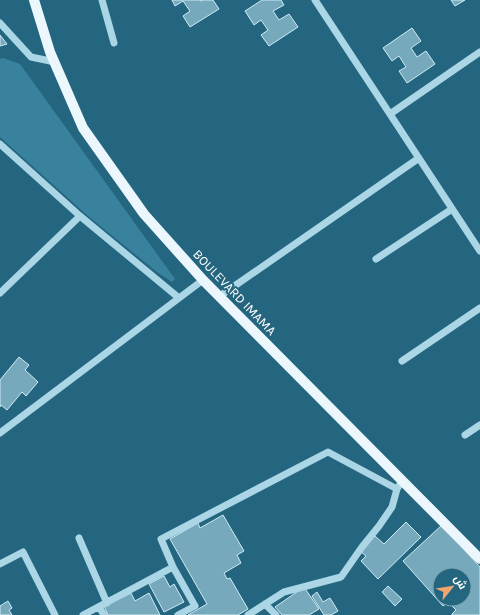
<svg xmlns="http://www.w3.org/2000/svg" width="480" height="615" font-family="Karla,Cairo,sans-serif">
<rect width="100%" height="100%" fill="#24667f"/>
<path fill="#39829d" d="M3,58L20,64L175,279L172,282L157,272L88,216L0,137V59Z"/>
<path fill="#76a9bc" stroke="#ceebf5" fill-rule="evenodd" d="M172,0H200L201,1L203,0H213L219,9L190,27L183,16L190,11L183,1L175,6Z
M262,0H281L284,5L273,11L279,20L289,14L298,27L269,46L261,35L268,30L261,20L254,25L245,11Z
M451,0H465L455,6Z
M412,28L421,41L411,48L417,57L426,51L435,64L407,83L399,71L406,67L399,56L392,61L383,48Z
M0,35L7,44L0,46Z
M19,357L29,365L25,370L38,382L26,396L22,392L7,410L1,405L0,407V380Z
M223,515L244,551L237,555L241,563L224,573L227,579L230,578L248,609L238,615H188L207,604L170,539L198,523L200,528Z
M406,522L421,537L378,579L361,561L366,556L360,551L375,536L384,544Z
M442,525L480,567V615H452V614L456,610L448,602L443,606L403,561ZM440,575H464V599H440Z
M164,576L170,587L174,584L184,602L164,612L149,584Z
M388,586L402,599L395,606L382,592Z
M304,587L319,609L309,615H282L275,607Z
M317,592L323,602L330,598L338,611L331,615H324L312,596Z
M131,593L135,601L149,593L160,615H108L104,606Z
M8,601L12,608L9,610L12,615H0V606Z"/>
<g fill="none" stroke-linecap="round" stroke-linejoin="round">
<path stroke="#abd6e6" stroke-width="7" d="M102,0L114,43
M315,0L480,251
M0,23L31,57L55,62
M390,114L480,52
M0,144L80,216L179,298
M376,259L452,209
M0,293L80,216
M220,296L419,158
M402,361L480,308
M0,433L203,280
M465,435L480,425
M79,538L107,603
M0,564L23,552L55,615
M173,567L195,606L178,615
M265,604L276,615
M99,607L104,615
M83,615L173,567L161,539L328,452L397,489L402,481
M248,615L284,592L341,577L362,547L379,526L392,507L397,489"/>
<path stroke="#ecf7fd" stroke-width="10" d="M34,0L50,52L83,128L144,214L203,280L480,559"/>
</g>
<g text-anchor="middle" stroke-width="4" stroke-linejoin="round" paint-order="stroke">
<g font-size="13" fill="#fff" stroke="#24667f">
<text transform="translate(235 292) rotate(46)" y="5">BOULEVARD IMAMA</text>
</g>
</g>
<g transform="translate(452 587) rotate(60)"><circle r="19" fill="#24667f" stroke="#7ca3b2"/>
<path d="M0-3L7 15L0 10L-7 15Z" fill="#f0a66f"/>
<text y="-6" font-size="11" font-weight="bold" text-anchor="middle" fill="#ffffff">ش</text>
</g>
</svg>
